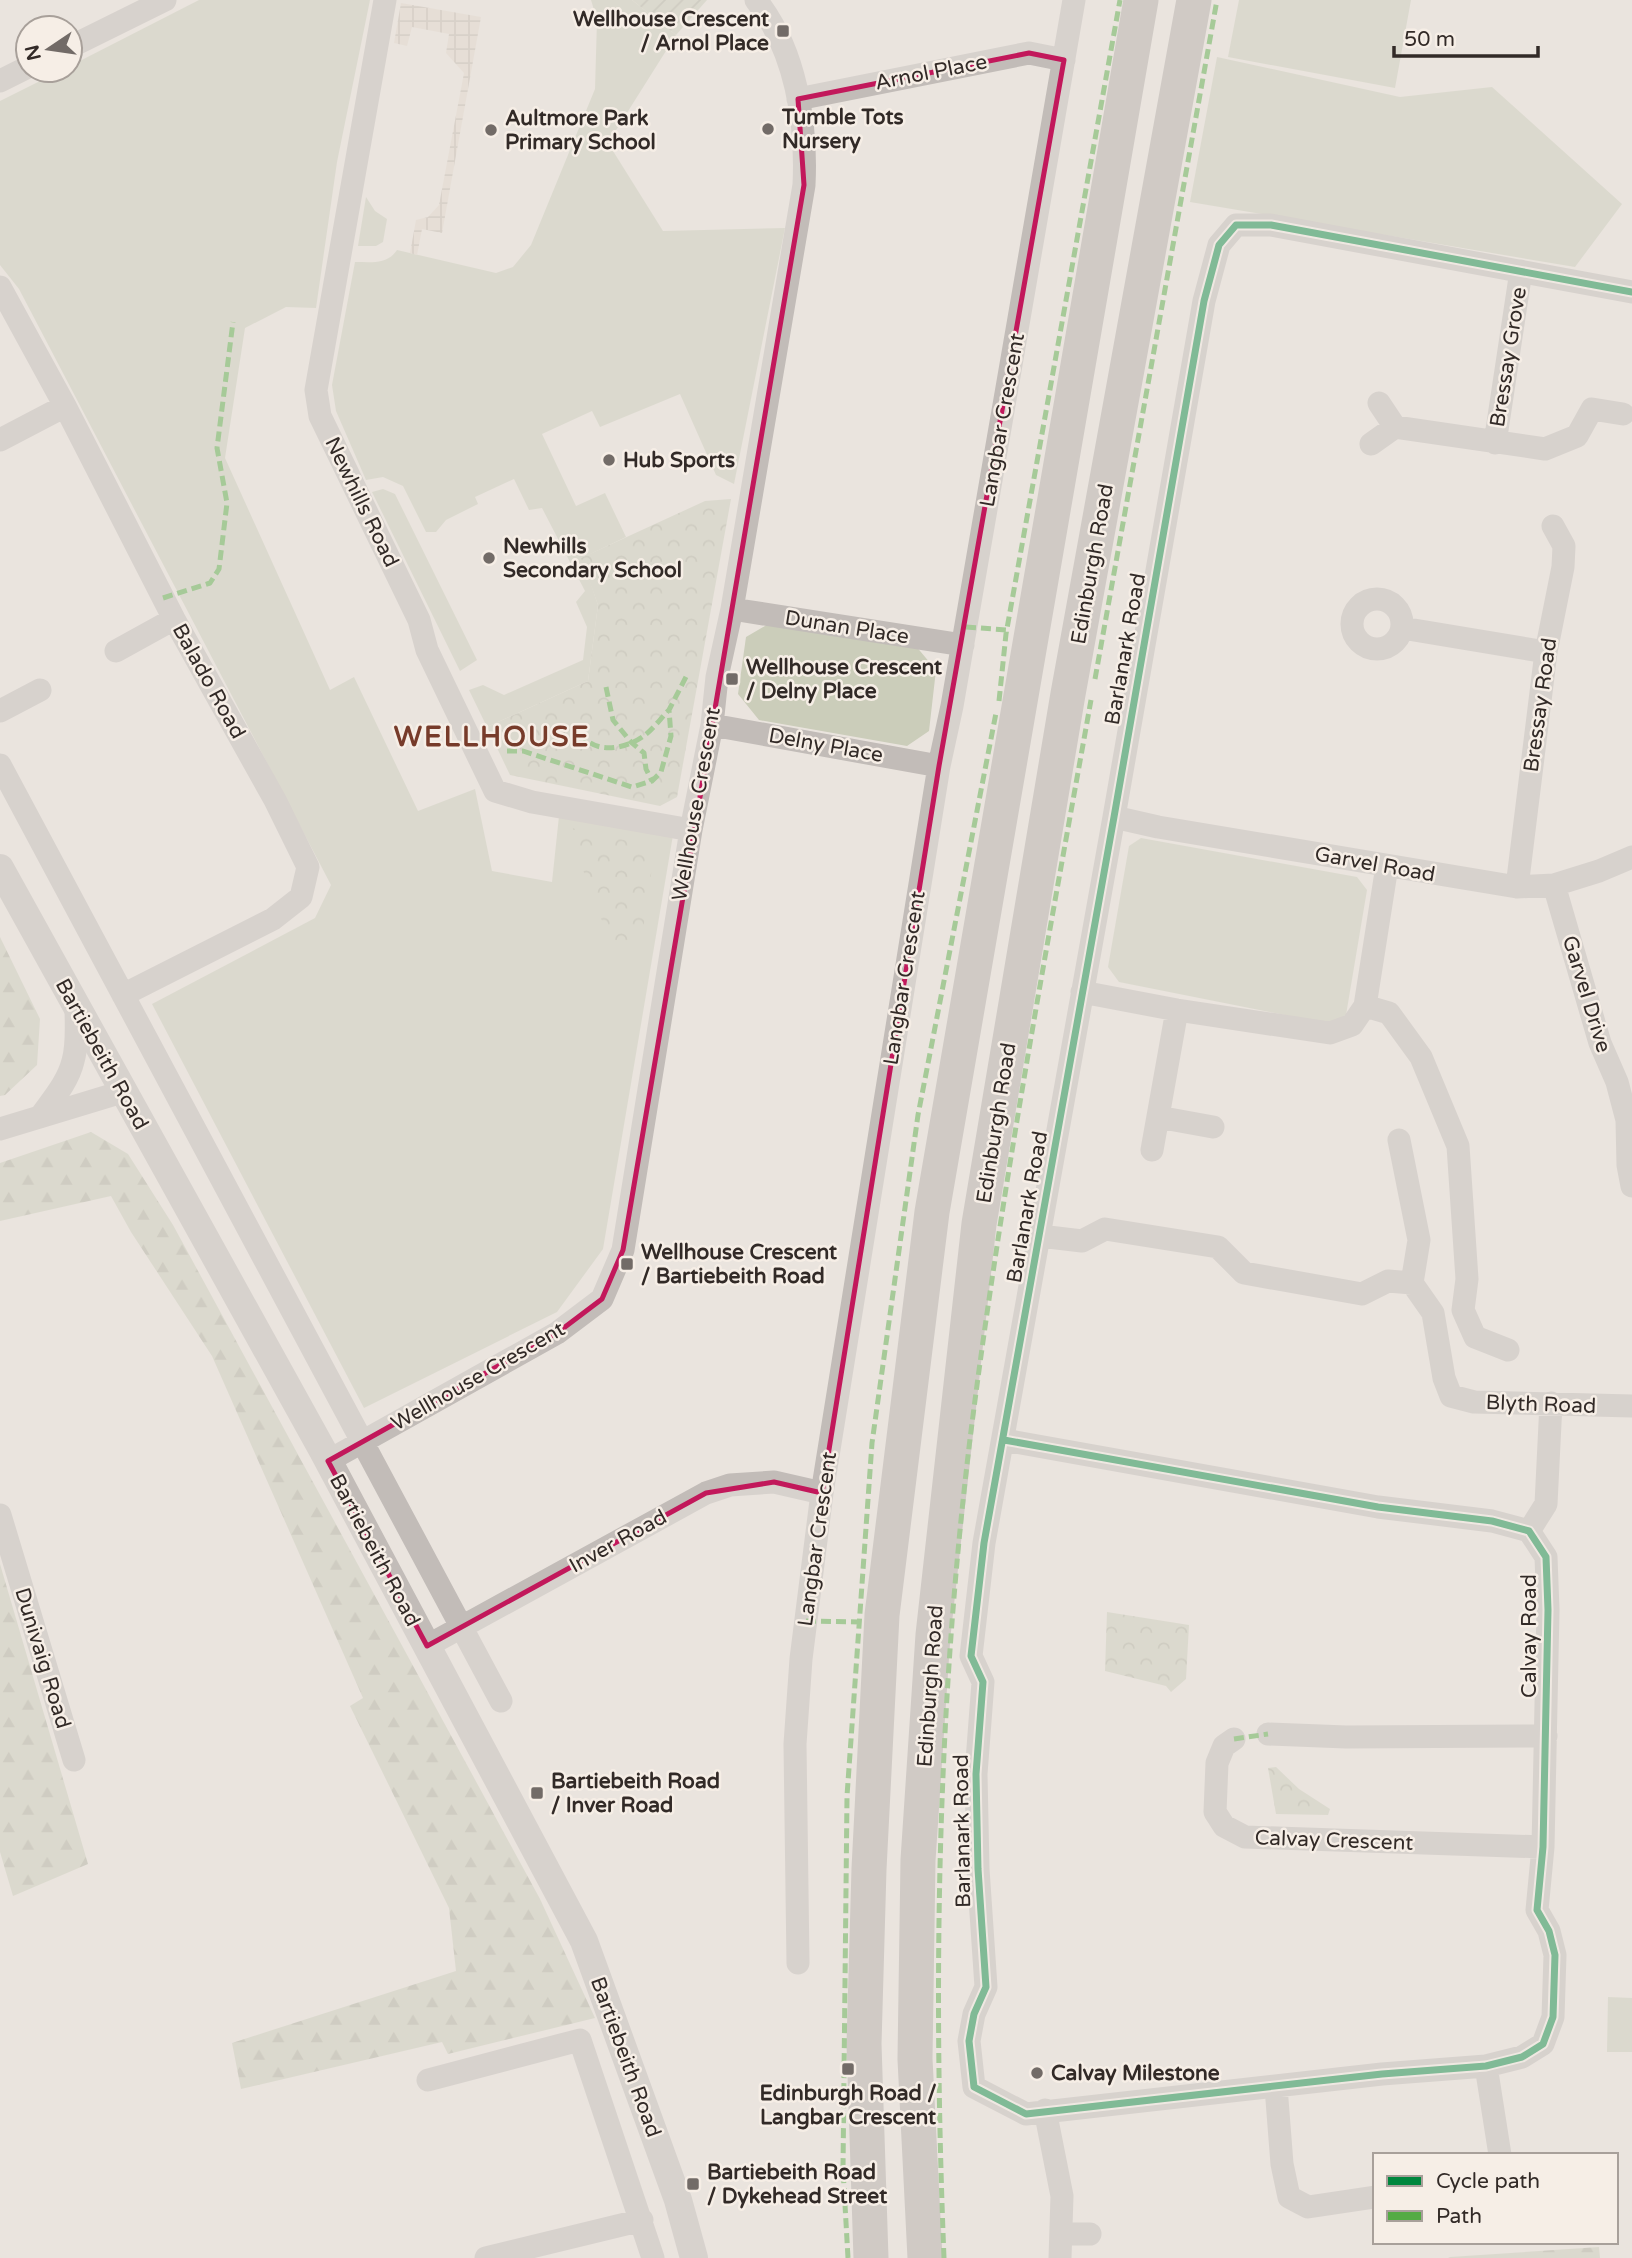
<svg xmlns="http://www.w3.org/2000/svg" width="1632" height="2258" font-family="'Varela Round',sans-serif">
<defs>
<pattern id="forest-firs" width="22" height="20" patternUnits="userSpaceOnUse" patternTransform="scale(1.75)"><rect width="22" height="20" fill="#cbcdba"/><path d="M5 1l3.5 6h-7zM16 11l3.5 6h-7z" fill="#afb0a0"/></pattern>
<pattern id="park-crowns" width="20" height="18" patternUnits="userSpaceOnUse" patternTransform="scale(1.75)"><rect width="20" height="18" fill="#cbcdba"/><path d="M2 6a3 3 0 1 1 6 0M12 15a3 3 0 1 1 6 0" fill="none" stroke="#afb0a0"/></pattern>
<pattern id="garden-furrows" width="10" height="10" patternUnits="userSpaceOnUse" patternTransform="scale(1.75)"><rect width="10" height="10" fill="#cbcdba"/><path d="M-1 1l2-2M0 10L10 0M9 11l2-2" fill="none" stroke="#afb0a0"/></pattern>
<pattern id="plaza-grid" width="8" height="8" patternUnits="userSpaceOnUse" patternTransform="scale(1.75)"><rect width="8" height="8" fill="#e3d8cc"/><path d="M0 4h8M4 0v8" fill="none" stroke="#c3baaf"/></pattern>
</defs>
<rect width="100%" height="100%" fill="#eae4de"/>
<path fill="#cbcdba" d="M199,0H370L337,162L316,308L286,307L245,328L225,458L330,690L354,677L418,811L475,789L492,871L552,882L559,816L673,835L603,1249L557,1312L364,1408L152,1004L315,918L331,885L19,289L0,265V101L62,70H70V66Z
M591,0H632L676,35L608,143L663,231L785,228L734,484L716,475L680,394L600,427L592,411L542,434L576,506L605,493L626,537L582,558L598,605L588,681L487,727L469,690L483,685L504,695L583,660L587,627L576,602L585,591L542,508L529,510L514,479L475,497L478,504L446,520L436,532H426L403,486L383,477L366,480L336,411L332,385L355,262C371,262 387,265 397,250L496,273L513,267L531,245L595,89L597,20Z
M1239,0H1411L1395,88L1228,57Z
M1217,57L1400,97L1492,87L1622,204L1575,267L1190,202Z
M366,197L375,211L387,219L383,242L376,246H358Z
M383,489L395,494L477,660L460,671L372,492Z
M770,623L915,645L936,670L929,731L907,746L759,720L738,694L746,637Z
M1141,838L1357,877L1367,890L1346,1015L1330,1024L1119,982L1108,967L1129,846Z
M1608,1997L1632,1998V2052H1607Z"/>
<path fill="url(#forest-firs)" d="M0,937L40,1019L37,1065L5,1095L0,1096Z
M91,1132L128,1154L173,1225L540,1899L595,2018L448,2054L442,2042L241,2089L232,2043L456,1971L449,1908L350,1706L363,1698L212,1356L131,1232L111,1196L0,1221V1163Z
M0,1564L88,1864L13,1896L0,1852Z
M1599,2247L1600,2258H1448L1450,2257Z"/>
<path fill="url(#park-crowns)" d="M731,499L677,797L660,806L510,775L487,727L588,681L598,605L581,558L705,501Z
M567,827L655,847L641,944L611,945Z
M1107,1612L1189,1625L1186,1679L1171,1692L1166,1686L1105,1671Z
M1276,1767L1299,1789L1330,1809L1328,1815L1276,1814L1268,1768Z"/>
<path fill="url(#garden-furrows)" d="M632,0H707L676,35Z"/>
<path fill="url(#plaza-grid)" d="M401,3L481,17L442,233L422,229L417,255L410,253L416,220L428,217L439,205L464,73L446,53L449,34L412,27L407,46L394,43Z"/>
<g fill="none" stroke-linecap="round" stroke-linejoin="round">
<path stroke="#c2bcb8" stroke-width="23" d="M385,0L316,390L320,416L419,620L427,650L495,791L532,802L691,830
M70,47L165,0
M0,81L28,67
M798,99L1029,53L1064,60
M0,287L65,406L174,619L275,800L308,867L301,897L273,919L123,995
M1379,403L1395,427
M0,440L65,406
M1495,443L1521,271
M1371,444L1395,427L1545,449L1577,436L1592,409L1623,414
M1352 624a25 25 0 1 1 50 0a25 25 0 1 1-50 0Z
M732,609L963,645
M1402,628L1546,652
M116,651L174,619
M0,711L40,690
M712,725L939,766
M0,765L501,1701
M1114,817L1158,827L1517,887L1554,885L1599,871L1632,857
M1554,885L1600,1043L1617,1082L1627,1120L1628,1165L1632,1186
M1517,887L1546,652L1563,567L1564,546L1553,526
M1082,992L1177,1010L1330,1033L1352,1025L1365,1006L1387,866
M1365,1006L1389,1013L1421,1057L1458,1146L1467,1279L1463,1310L1475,1337L1508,1350
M40,1117C52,1100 68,1082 73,1061C78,1044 76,1024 76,1006
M1158,1117L1213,1127
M0,1129L122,1092
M1399,1140L1419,1240L1412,1283L1433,1313L1444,1378L1451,1396L1474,1402L1632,1406
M1152,1150L1177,1010
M1040,1236L1082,1241L1105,1229L1218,1247L1244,1273L1362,1294L1388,1281L1412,1283
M1004,1440L1378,1507L1492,1521L1529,1531L1546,1557L1548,1610L1543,1847L1537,1910L1549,1931L1555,1955L1553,2017L1543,2044L1522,2057L1486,2066L1382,2074L1026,2114L974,2087L969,2041L974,2014L986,1987L978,1869L976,1774L983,1682L971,1656L984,1543L1114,817L1204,301L1219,245L1236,225H1271L1632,292
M328,1461L557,1333L602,1299L623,1250L691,830L712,725L717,677L732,609L804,185C807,123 796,50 756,0
M0,1515L74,1760
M1529,1531L1546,1504L1551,1403
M427,1646L706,1493L730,1485L774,1482L822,1493
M1268,1734L1346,1737L1546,1736
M1234,1739L1224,1746L1217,1763L1215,1812L1224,1826L1245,1837L1543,1847
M798,1963L795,1744L801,1659L822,1493L939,766L952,706L1074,0
M1486,2066L1500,2155
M428,2080L580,2040L653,2258
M1276,2087L1282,2164L1289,2197L1308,2207L1375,2197
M1045,2110L1062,2196L1060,2258
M1061,2234H1090
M486,2258L642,2220"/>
<path stroke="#c2bcb8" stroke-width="28" d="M0,868L323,1451L584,1941L678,2200L694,2258"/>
<path stroke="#b1aba7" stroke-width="35" d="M871,2258L864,2044L869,1869L882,1615L932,1212L1141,0
M925,2258L915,2059L918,1860L933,1635L979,1224L1068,694L1194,0"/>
<path stroke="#54ab44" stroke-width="5" stroke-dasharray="10 5" stroke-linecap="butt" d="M163,598L210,583L219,569L227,503L217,448L233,322
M966,627L1007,630
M1095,679L1217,0
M606,687L613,720L631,742L644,753L646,769L652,781
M999,701L1006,634L1120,0
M580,732C593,756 627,749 645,735C654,728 661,718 669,710
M507,751H523L632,787L652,781L661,772L671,736L669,710L688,673
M806,1621L859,1622
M1234,1739L1268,1734
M848,2258L843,2169L847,1796L872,1443L918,1115L996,713
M944,2258C933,1985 937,1711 970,1439C1001,1192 1047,946 1091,700"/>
<g stroke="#f6eee6" stroke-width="11">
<path id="cycleway" d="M1004,1440L1378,1507L1492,1521L1529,1531L1546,1557L1548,1610L1543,1847L1537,1910L1549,1931L1555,1955L1553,2017L1543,2044L1522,2057L1486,2066L1382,2074L1026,2114L974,2087L969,2041L974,2014L986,1987L978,1869L976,1774L983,1682L971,1656L984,1543L1114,817L1204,301L1219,245L1236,225H1271L1632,292"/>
</g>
<use href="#cycleway" stroke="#00873e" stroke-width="7"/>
</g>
<path d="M0 0H1632V2258H0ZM1029,53L1064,60L939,766L822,1493L774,1482L706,1493L427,1646L328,1461L557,1333L602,1299L623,1250L804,185L798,99Z" fill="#eae4de" fill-opacity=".55" fill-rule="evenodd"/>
<path fill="none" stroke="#c2185b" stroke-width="5" stroke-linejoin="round" d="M1029,53L1064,60L939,766L822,1493L774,1482L706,1493L427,1646L328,1461L557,1333L602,1299L623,1250L804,185L798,99Z"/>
<g fill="#726b67" stroke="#f6eee6" stroke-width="2.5">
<rect x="776" y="24" width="14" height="14" rx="3.5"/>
<circle cx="768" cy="129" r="7"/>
<circle cx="491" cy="130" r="7"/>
<circle cx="609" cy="460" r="7"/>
<circle cx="489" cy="558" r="7"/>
<rect x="725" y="672" width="14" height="14" rx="3.5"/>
<rect x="620" y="1257" width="14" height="14" rx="3.5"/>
<rect x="530" y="1786" width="14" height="14" rx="3.5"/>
<rect x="841" y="2062" width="14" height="14" rx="3.5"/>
<circle cx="1037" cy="2073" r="7"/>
<rect x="686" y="2177" width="14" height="14" rx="3.5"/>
</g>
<g text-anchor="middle" stroke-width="5" stroke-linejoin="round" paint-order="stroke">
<g font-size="21" font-weight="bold" fill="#322a27" stroke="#f6eee6" text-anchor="start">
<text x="769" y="26" text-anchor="end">Wellhouse Crescent<tspan x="769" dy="24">/ Arnol Place</tspan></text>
<text x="782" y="124">Tumble Tots<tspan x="782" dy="24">Nursery</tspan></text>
<text x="505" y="125">Aultmore Park<tspan x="505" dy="24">Primary School</tspan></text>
<text x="623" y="467">Hub Sports</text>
<text x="503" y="553">Newhills<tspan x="503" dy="24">Secondary School</tspan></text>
<text x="746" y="674">Wellhouse Crescent<tspan x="746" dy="24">/ Delny Place</tspan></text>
<text x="641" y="1259">Wellhouse Crescent<tspan x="641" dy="24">/ Bartiebeith Road</tspan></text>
<text x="551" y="1788">Bartiebeith Road<tspan x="551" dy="24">/ Inver Road</tspan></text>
<text x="1051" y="2080">Calvay Milestone</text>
<text x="848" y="2100" text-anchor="middle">Edinburgh Road /<tspan x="848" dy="24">Langbar Crescent</tspan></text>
<text x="707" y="2179">Bartiebeith Road<tspan x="707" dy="24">/ Dykehead Street</tspan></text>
</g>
<g font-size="21" fill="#322a27" stroke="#f6eee6">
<text transform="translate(931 72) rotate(-11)" y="7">Arnol Place</text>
<text transform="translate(1508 357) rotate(-81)" y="7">Bressay Grove</text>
<text transform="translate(1002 420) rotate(-80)" y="7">Langbar Crescent</text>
<text transform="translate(362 502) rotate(64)" y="7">Newhills Road</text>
<text transform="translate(1092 564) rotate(-80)" y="7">Edinburgh Road</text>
<text transform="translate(847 627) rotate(9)" y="7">Dunan Place</text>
<text transform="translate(1125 649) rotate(-80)" y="7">Barlanark Road</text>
<text transform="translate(209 681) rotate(61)" y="7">Balado Road</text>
<text transform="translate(1540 705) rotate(-82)" y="7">Bressay Road</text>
<text transform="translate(826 745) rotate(10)" y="7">Delny Place</text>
<text transform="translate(696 804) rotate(-80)" y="7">Wellhouse Crescent</text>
<text transform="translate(1375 864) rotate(10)" y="7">Garvel Road</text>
<text transform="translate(904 978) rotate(-81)" y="7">Langbar Crescent</text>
<text transform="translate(1587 994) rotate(73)" y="7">Garvel Drive</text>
<text transform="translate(102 1054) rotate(61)" y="7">Bartiebeith Road</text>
<text transform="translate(996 1123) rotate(-81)" y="7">Edinburgh Road</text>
<text transform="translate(1027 1207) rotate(-80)" y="7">Barlanark Road</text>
<text transform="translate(478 1376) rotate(-30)" y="7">Wellhouse Crescent</text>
<text transform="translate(1541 1404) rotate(2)" y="7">Blyth Road</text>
<text transform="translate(817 1539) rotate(-82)" y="7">Langbar Crescent</text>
<text transform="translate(618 1541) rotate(-29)" y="7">Inver Road</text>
<text transform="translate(375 1550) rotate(62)" y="7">Bartiebeith Road</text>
<text transform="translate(1529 1636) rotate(-90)" y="7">Calvay Road</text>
<text transform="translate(43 1658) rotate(73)" y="7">Dunivaig Road</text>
<text transform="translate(930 1686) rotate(-86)" y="7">Edinburgh Road</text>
<text transform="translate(962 1831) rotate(-91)" y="7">Barlanark Road</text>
<text transform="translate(1334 1840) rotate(2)" y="7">Calvay Crescent</text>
<text transform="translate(626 2057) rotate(70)" y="7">Bartiebeith Road</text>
</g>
<g font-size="28" font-weight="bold" letter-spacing="2" fill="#773b2a" stroke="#f6eee6">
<text x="492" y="746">WELLHOUSE</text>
</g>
</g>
<rect x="1373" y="2153" width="245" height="91" fill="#f6eee6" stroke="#a8a09a" stroke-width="2"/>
<rect x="1387" y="2176" width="35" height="10" fill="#00873e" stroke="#a8a09a" stroke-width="2"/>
<text x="1436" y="2188" font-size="21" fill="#322a27">Cycle path</text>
<rect x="1387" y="2211" width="35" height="10" fill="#54ab44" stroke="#a8a09a" stroke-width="2"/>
<text x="1436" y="2223" font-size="21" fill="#322a27">Path</text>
<g transform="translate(49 49) rotate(257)"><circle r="33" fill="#f6eee6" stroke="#a8a09a" stroke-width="2"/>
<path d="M0-5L12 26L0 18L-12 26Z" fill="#726b67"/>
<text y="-10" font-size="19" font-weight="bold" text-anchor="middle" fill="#322a27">N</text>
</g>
<path d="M1394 46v10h144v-10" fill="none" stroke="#322a27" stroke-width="3.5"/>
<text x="1404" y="46" font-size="21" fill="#322a27" stroke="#f6eee6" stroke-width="5" paint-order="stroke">50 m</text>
</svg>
